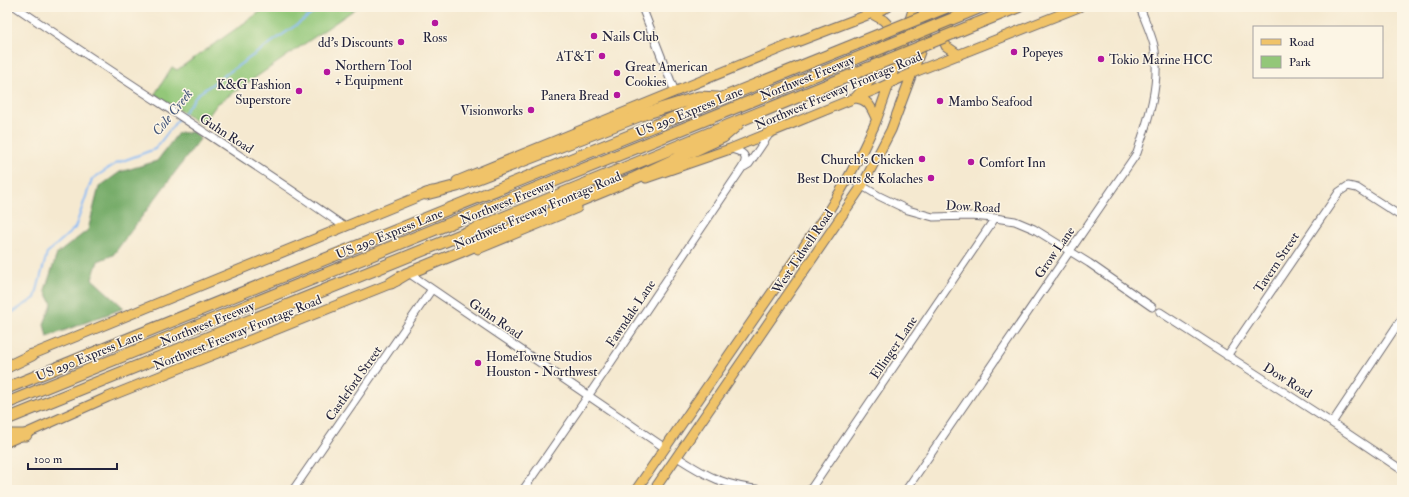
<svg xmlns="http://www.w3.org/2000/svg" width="1409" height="497" font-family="'IM FELL Double Pica',serif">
<rect width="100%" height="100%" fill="#fcf5e5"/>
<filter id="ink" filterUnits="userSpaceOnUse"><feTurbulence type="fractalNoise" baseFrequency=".025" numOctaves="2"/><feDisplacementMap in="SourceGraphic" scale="8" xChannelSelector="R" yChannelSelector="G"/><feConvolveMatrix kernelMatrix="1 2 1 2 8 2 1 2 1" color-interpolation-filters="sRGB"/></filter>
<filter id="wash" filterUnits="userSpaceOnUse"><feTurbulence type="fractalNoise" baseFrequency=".012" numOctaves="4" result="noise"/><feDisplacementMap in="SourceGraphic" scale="16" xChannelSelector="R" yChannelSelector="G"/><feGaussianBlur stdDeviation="0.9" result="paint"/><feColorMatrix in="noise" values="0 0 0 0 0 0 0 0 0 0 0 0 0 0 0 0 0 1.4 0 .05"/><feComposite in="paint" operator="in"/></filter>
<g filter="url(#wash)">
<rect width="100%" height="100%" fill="#f5e9d0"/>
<path fill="#93c779" stroke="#5a745a" d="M267,7H358L217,104L202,125L155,94L172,67L177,70Z"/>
<path fill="#76ac69" stroke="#4c6752" d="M193,132L200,139L113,255L98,261L92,279L124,308L47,337L44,324L52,304L45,290L57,254L88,230L99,187L120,172L157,161L178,133Z"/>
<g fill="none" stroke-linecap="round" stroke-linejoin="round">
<path stroke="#89bbf6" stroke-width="2" d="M182,115L198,94L322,7
M7,316L35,298L47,253L75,228L92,179L117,163L155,149L179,118"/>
</g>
</g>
<g filter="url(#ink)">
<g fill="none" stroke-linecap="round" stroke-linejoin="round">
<g stroke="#6c686f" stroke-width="9">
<path id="minor" d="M16,7C125,82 237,151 345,227
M642,7L675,92
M744,167L749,164L770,133
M849,178L879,196L908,210L933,217L970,216L995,218L1015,221L1034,229L1089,263L1152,307
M413,276L665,448
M1160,312L1332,423L1402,470
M1227,356L1339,192L1348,186L1357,188L1402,217
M1332,423L1402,318
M677,457C708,477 725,486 763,490
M293,490L432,289
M523,490L595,386L742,168C750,156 742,151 730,149
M810,490L995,218
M906,490L1137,153C1148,120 1160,86 1155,51C1154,39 1144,19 1140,7"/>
</g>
<g stroke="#6c686f" stroke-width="11">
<path id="major" d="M954,7L943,38L946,46L959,55
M856,97L871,79L887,33V24L883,20L872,14
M855,98C868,99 871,107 876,118
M646,178L730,149L877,89L912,73L1079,7
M457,181L794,43L888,7
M478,249L577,208
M26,357L432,191
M7,442L108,397L397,281
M636,490L829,210C846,183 861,155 874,126C889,87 901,47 914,7
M654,490L862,186L891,130L936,9"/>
</g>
<g stroke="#6c686f" stroke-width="13">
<path id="highway" d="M976,24L1018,7
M426,194L457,186L644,114L699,97L718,98
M391,283L406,274L460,252L514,228L635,178L723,137L738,124
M7,367L32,355
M7,388L856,44
M7,403L850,61
M7,419L468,232L844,78
M7,435H26"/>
</g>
<use href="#minor" stroke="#fff" stroke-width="7"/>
<use href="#major" stroke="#f0c369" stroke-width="9"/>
<use href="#highway" stroke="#f0c369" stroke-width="11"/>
<g stroke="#6c686f" stroke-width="13" stroke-linecap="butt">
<path id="highway-bridge" d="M856,44L947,7
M850,61L981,7
M844,78L976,24"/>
</g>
<use href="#highway-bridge" stroke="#f0c369" stroke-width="11"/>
</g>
</g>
<g fill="#b5179e" stroke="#fcf5e5" stroke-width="1.5">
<circle cx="435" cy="23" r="4"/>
<circle cx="594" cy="36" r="4"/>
<circle cx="401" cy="42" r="4"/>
<circle cx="1014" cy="52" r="4"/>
<circle cx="602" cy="56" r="4"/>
<circle cx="1101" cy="59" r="4"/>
<circle cx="327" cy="72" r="4"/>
<circle cx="617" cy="73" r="4"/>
<circle cx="299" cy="91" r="4"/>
<circle cx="617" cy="95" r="4"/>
<circle cx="940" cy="101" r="4"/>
<circle cx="531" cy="110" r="4"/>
<circle cx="922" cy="159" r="4"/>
<circle cx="971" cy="162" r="4"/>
<circle cx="931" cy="178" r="4"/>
<circle cx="478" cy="363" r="4"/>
</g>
<g text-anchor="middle" stroke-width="3" stroke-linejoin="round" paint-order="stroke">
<g font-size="13" fill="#22223b" stroke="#fcf5e5" text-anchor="start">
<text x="602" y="41">Nails Club</text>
<text x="435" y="42" text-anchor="middle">Ross</text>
<text x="393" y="47" text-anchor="end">dd's Discounts</text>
<text x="1022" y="57">Popeyes</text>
<text x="594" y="61" text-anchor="end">AT&amp;T</text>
<text x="1109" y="64">Tokio Marine HCC</text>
<text x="335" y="70">Northern Tool<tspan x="335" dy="15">+ Equipment</tspan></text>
<text x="625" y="71">Great American<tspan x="625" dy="15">Cookies</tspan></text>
<text x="291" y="89" text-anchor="end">K&amp;G Fashion<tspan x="291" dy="15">Superstore</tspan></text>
<text x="609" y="100" text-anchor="end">Panera Bread</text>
<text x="948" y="106">Mambo Seafood</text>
<text x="523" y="115" text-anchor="end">Visionworks</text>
<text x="914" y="164" text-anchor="end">Church's Chicken</text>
<text x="979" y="167">Comfort Inn</text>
<text x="923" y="183" text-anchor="end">Best Donuts &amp; Kolaches</text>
<text x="486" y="361">HomeTowne Studios<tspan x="486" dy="15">Houston - Northwest</tspan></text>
</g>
<g font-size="13" fill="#22223b" stroke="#fcf5e5">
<text transform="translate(807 77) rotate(-22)" y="5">Northwest Freeway</text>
<text transform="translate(838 90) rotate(-23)" y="5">Northwest Freeway Frontage Road</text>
<text transform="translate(689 111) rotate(-22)" y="5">US 290 Express Lane</text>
<text transform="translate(227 133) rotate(33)" y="5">Guhn Road</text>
<text transform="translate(507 201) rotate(-22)" y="5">Northwest Freeway</text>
<text transform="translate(973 206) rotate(3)" y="5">Dow Road</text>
<text transform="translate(537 210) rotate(-23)" y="5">Northwest Freeway Frontage Road</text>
<text transform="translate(389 233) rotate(-22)" y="5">US 290 Express Lane</text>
<text transform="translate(802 251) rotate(-56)" y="5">West Tidwell Road</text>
<text transform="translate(1054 252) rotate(-55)" y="5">Grow Lane</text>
<text transform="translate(1276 262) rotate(-56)" y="5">Tavern Street</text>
<text transform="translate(630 313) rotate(-56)" y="5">Fawndale Lane</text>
<text transform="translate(496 318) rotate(34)" y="5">Guhn Road</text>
<text transform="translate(207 323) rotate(-22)" y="5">Northwest Freeway</text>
<text transform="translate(237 332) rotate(-22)" y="5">Northwest Freeway Frontage Road</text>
<text transform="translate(893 347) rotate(-56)" y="5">Ellinger Lane</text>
<text transform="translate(89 355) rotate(-22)" y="5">US 290 Express Lane</text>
<text transform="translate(1288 380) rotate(32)" y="5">Dow Road</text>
<text transform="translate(353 383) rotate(-55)" y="5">Castleford Street</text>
</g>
<g font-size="14" font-style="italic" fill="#46587c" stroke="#fcf5e5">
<text transform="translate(172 112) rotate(-51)" y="5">Cole Creek</text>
</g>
</g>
<rect width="1409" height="497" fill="none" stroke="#fcf5e5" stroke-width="24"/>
<rect x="1253" y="26" width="130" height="52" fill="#fcf5e5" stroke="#a5a1a1"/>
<rect x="1261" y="39" width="20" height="6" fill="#f0c369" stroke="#a5a1a1"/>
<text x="1289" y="46" font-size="12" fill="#22223b">Road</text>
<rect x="1261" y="56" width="20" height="12" fill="#93c779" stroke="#a5a1a1"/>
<text x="1289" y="66" font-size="12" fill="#22223b">Park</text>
<path d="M28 463v6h89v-6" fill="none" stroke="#22223b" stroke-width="2"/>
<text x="34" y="463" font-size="12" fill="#22223b" stroke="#fcf5e5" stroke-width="3" paint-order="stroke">100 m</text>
</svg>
